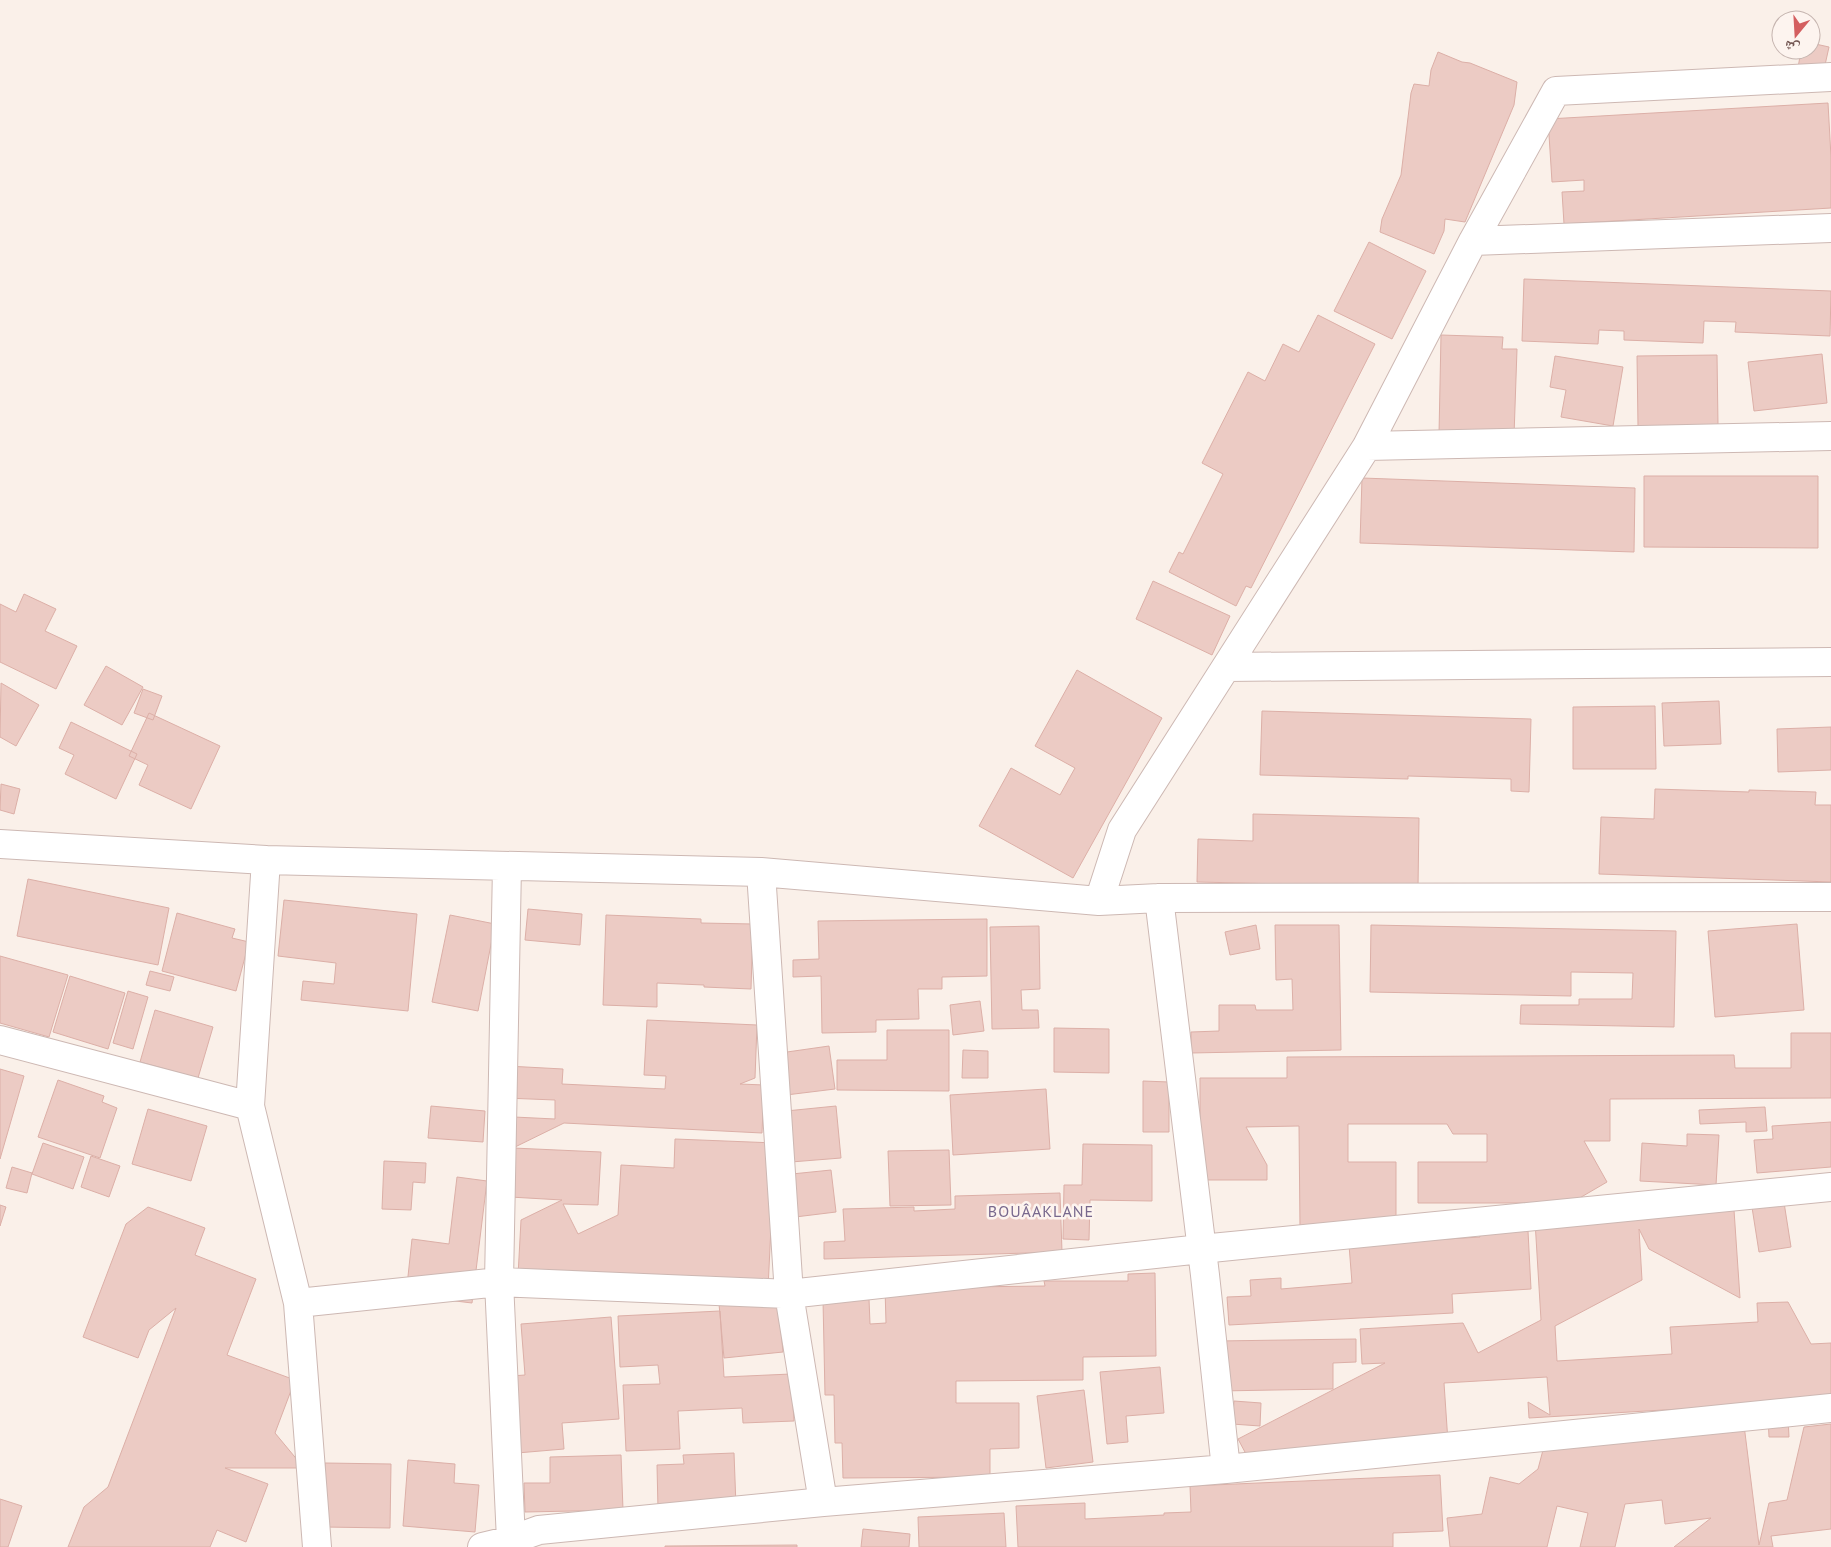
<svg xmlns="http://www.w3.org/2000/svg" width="1831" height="1547" font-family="'PT Sans','Noto Naskh Arabic',sans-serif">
<rect width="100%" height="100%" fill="#faf0e9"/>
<path fill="#eccbc4" stroke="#dcafa7" d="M1811,43L1829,47L1823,74L1798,68L1801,50H1811Z
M1438,52L1462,62L1470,63L1517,82L1514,105L1465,222L1445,219L1444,231L1434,254L1380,232L1382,219L1401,175L1411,93L1414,84L1429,86L1431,70Z
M1828,103L1831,157V208L1564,224L1562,192L1584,191V180L1552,182L1548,119Z
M1369,242L1426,271L1392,339L1334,311Z
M1524,279L1831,291L1830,336L1735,332L1736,322L1704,321L1703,343L1624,340V331L1599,330L1598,344L1522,341Z
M1318,315L1375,344L1251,588L1246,586L1236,606L1169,572L1179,552L1183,554L1223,474L1202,463L1248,372L1265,381L1283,344L1299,352Z
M1441,335L1503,337L1502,349H1517L1514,436L1439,434Z
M1822,354L1827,403L1754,411L1748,362Z
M1717,355L1718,425L1638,426L1637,356Z
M1555,356L1623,367L1613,426L1561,417L1566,390L1550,387Z
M1644,476H1818V548L1644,547Z
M1362,478L1635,488L1634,552L1360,543Z
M1153,581L1230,616L1212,655L1136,619Z
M24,594L56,609L45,631L77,646L56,689L0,662V604L16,612Z
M106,666L143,687L122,725L84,705Z
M1077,670L1162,718L1073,878L979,826L1011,768L1060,795L1075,768L1035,746Z
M1,683L39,705L16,746L0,737Z
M143,689L162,696L153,720L134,713Z
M1719,701L1721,744L1664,746L1662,703Z
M1655,706L1656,769H1573V707Z
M1262,711L1531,719L1529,792L1511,791V779L1408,776V779L1260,775Z
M149,713L220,746L191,809L139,785L148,765L129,756Z
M71,722L137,754L116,799L65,774L74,755L59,748Z
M1831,727V770L1778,772L1777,729Z
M1,784L20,789L14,814L0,810Z
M1655,789L1749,792V790L1816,792L1815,805H1831V882L1599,874L1601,817L1654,819Z
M1253,814L1419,818L1418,887L1197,882L1198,839L1253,841Z
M28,879L169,908L158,965L17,936Z
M284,900L417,914L408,1011L301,1000L303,981L334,984L336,963L278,956Z
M528,909L582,914L580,945L525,940Z
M177,913L235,929L232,938L249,942L236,991L162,971Z
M450,915L495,924L478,1011L432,1002Z
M606,915L701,919V923L753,924L751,989L704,987V985L657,983V1007L603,1005Z
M987,919V976L942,977V989H918L919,1019L876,1020V1032L822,1033L821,976L793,977V960L819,959L818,921Z
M1797,924L1804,1010L1715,1017L1708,931Z
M1256,925L1260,949L1230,955L1225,932Z
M1275,925H1339L1341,1050L1191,1053V1032L1219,1031V1005H1255L1256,1010H1293L1292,979L1276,980Z
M1371,925L1676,931L1674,1027L1520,1024L1521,1005H1579V999H1632L1633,973L1571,972V996L1370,992Z
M1039,926L1040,989L1021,990L1022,1010H1038L1039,1028L992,1029L990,927Z
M0,956L68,975L49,1037L0,1023Z
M150,971L174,977L170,991L146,985Z
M70,976L125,993L108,1049L53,1032Z
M128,991L148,997L133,1049L113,1043Z
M980,1001L984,1031L953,1035L950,1005Z
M155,1010L213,1027L198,1078L140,1062Z
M647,1020L757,1025L755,1078L740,1084L764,1085L762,1133L564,1123L513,1148L601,1152L598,1205L563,1204L578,1234L618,1215L621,1165L674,1168L675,1139L775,1143L768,1289L518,1276L521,1220L562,1200L510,1197L514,1117L555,1119V1100L505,1098L507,1066L563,1069L562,1084L665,1089L666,1076L644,1075Z
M1054,1028L1109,1029V1073L1054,1072Z
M887,1030H949V1091L837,1090V1060H887Z
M1791,1033H1831V1098L1610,1099V1141H1584L1607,1182L1571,1203H1418V1162H1487V1134H1453L1447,1124H1348V1162H1396V1227L1300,1228L1299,1126L1246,1127L1267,1165V1180H1200V1078H1287V1057L1734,1055L1735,1068H1791Z
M829,1046L835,1089L786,1095L780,1053Z
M963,1050L988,1051V1078H962Z
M0,1069L24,1076L0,1159Z
M58,1080L104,1096L102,1102L117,1108L100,1158L38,1137Z
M1143,1081L1169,1082V1132H1143Z
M1046,1089L1050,1149L953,1155L950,1095Z
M431,1106L485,1111L483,1142L428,1138Z
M836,1106L841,1158L791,1162L786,1111Z
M1765,1107L1767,1131L1746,1132V1122L1700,1124L1699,1110Z
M148,1109L207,1126L191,1181L132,1164Z
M1831,1122V1167L1757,1173L1754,1140L1773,1139L1772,1126Z
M1687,1134L1719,1135L1716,1185L1640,1181L1642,1143L1687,1146Z
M43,1143L84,1157L73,1189L32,1174Z
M1083,1144L1152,1145V1201L1090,1200L1089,1240L1063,1239L1064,1185H1082Z
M949,1150L951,1205L890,1206L888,1151Z
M91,1156L120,1166L109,1197L81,1187Z
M384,1161L426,1163L425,1183L413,1182L411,1210L382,1209Z
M12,1167L32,1173L27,1193L6,1188Z
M831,1170L836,1212L787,1218L782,1175Z
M457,1177L487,1181L472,1303L406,1295L412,1239L449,1244Z
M1060,1193L1062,1252L824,1259V1242L845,1241L843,1209L914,1207V1211L955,1209V1196Z
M1783,1196L1791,1247L1759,1252L1751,1201Z
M0,1205L6,1207L0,1226Z
M148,1207L205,1228L195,1255L256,1279L227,1355L295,1380L275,1433L304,1468H225L268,1484L246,1542L217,1530L210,1547H68L84,1507L108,1487L176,1308L149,1330L138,1358L83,1337L126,1224Z
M1734,1210L1740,1298L1649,1249L1639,1229L1642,1280L1555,1326L1557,1361L1672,1354L1670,1327L1758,1322L1757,1303L1788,1302L1811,1344L1831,1343V1400L1529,1418L1528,1402L1550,1415L1547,1377L1444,1383L1448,1442L1246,1454L1238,1439L1385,1363L1362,1364L1360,1329L1463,1323L1478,1353L1541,1320L1535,1221Z
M1528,1231L1531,1289L1452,1294L1453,1313L1229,1325L1227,1297L1251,1296L1250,1280L1281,1278V1289L1352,1283L1349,1245L1480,1237L1479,1233Z
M1155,1273L1156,1356L1083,1357V1380L956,1381V1403H1019V1448L990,1449V1477L843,1478L842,1443H835L834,1395H825L823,1300L869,1299L870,1324L886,1323L885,1288L1045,1286L1044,1281H1128V1274Z
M778,1298L783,1352L724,1358L719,1304Z
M720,1311L724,1377L791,1374L794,1421L743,1423L742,1408L678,1411L680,1449L626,1451L623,1385L660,1384L658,1365L620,1367L618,1316Z
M611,1317L619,1419L562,1423L564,1449L517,1453L511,1376L525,1375L521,1324Z
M1356,1339V1362L1333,1363V1389L1219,1391L1218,1341Z
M1160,1367L1164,1413L1126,1416L1128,1442L1107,1444L1100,1372Z
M1084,1390L1093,1462L1046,1468L1037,1396Z
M1234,1401L1261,1403L1260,1426L1232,1424Z
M1768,1417H1788L1789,1437H1769Z
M1831,1424V1529L1771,1536L1773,1547H1674L1711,1518L1665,1524L1662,1500L1625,1504L1615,1547H1580L1588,1513L1557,1506L1547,1547H1450L1447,1518L1482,1514L1490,1477L1519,1484L1538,1469L1543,1450L1744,1425L1759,1545L1769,1503L1787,1500L1804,1427Z
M734,1453L736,1506L658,1509L657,1465L684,1464L683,1455Z
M621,1455L623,1510L525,1512L524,1483H550V1457Z
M408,1460L455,1464L454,1483L479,1485L475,1532L403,1526Z
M325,1463L391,1464L390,1528L324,1527Z
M1440,1475L1443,1531L1393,1533V1547H1018L1016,1506L1085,1503V1519L1164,1515V1513L1191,1512L1190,1486Z
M0,1499L22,1506L8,1547H0Z
M1004,1513L1006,1547H919L918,1517Z
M863,1529L910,1534L909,1547H861Z
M797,1545V1547H665V1546Z"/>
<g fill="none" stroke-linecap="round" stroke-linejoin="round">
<g stroke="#cdb8b3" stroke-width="30">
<path id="street" d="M1473,241L1831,228
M1367,446L1831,436
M1226,667L1831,662
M0,844L266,860L761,872L1099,901L1159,898L1831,897
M266,860L250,1106L298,1303L317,1547
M507,866L499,1282L511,1540
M761,872L789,1294L823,1502
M1159,898L1205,1275L1226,1469
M1099,901L1122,830L1367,446L1473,241L1556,91L1831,77
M0,1040L250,1106
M298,1303L499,1282L789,1294L1201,1249L1831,1187
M482,1547L511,1540L539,1530L823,1502L1226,1469L1831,1408"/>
</g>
<use href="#street" stroke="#fff" stroke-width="28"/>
</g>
<g text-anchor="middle" stroke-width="5" stroke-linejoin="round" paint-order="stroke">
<g font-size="16" letter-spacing="1" fill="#78688d" stroke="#fdf4ef">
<text x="1041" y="1217">BOUÂAKLANE</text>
</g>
</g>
<g transform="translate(1796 35) rotate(198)"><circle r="24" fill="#fdf4ef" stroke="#c5b4af"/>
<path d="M0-4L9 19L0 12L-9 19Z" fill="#d45f60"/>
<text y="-8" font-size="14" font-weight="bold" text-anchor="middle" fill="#715450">ش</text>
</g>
</svg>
